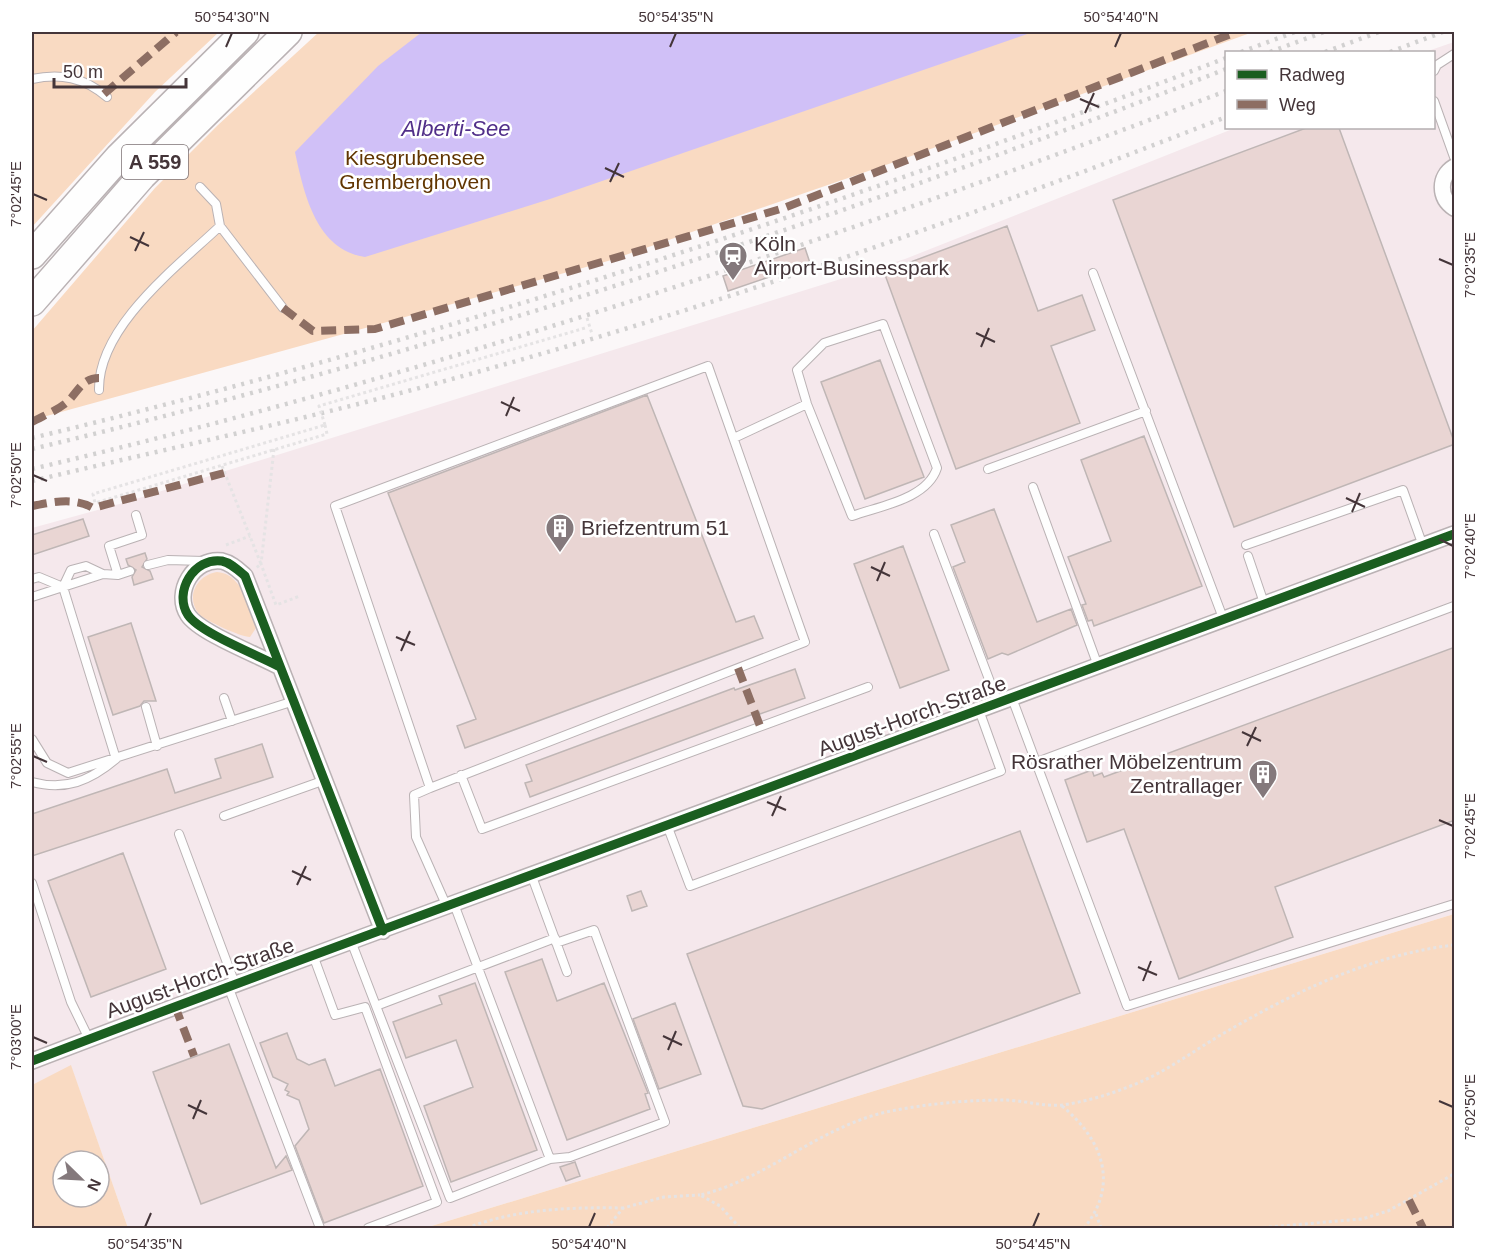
<svg xmlns="http://www.w3.org/2000/svg" width="1486" height="1260" font-family="Helvetica,sans-serif">
<rect width="100%" height="100%" fill="#fbf7f8"/>
<path fill="#f5e8ec" d="M1454,42V914L425,1228H128L71,1066L32,1085V528L123,503L905,259L1235,128H1434V52H1425Z"/>
<path fill="#f9dac2" fill-rule="evenodd" d="M32,32H219L155,92L32,227Z
M319,32H1253L903,159L608,261L32,420V331L155,188L218,125Z
M217,572C243,574 248,607 256,628L250,637C241,637 206,621 199,614C185,597 197,575 217,572Z
M1454,914V1228H425Z
M71,1065L128,1228H32V1085ZM63,1161H99V1197H63Z"/>
<path fill="#d0c0f7" d="M422,32H1033L550,199L365,257C316,250 304,194 295,152L378,66Z"/>
<path fill="#e9d5d3" stroke="#bfb6b5" stroke-width="1.5" d="M1306,128H1339L1455,444L1234,527L1113,200Z
M1007,226L1038,311L1082,295L1095,330L1051,346L1080,423L956,469L884,272Z
M805,248L810,263L728,291L723,276Z
M880,360L924,477L865,499L821,382Z
M647,395L736,622L754,616L763,638L465,748L457,726L476,719L388,493Z
M1144,436L1202,586L1094,626L1092,620L1088,621L1082,605L1086,604L1068,557L1111,541L1081,460Z
M994,509L1037,622L1071,609L1077,625L1008,655L1002,653L988,659L953,567L965,562L951,525Z
M83,519L89,536L32,555V535Z
M903,546L949,670L900,688L854,564Z
M145,553L147,559L142,567L150,571L153,579L134,585L132,577L136,570L128,565L126,559Z
M131,623L156,701H144L140,706L113,715L88,637Z
M1455,647V820L1275,887L1293,937L1179,979L1124,829L1087,842L1065,780L1092,770L1094,776L1102,773L1104,777Z
M795,669L805,698L760,714L759,712L530,797L525,783L532,781L526,765L734,688L735,690Z
M262,744L273,777L32,856V814L167,769L175,793L221,778L215,759Z
M1020,831L1080,993L762,1109L743,1106L687,954Z
M123,853L166,969L91,997L48,881Z
M641,891L647,906L632,911L627,896Z
M542,959L557,1001L604,983L648,1093L645,1094L650,1109L567,1140L505,972Z
M475,983L537,1150L451,1182L424,1106L473,1087L456,1040L406,1058L393,1022L442,1004L439,996Z
M675,1003L701,1074L659,1089L633,1019Z
M287,1033L297,1059L309,1065L325,1059L335,1086L380,1069L423,1186L324,1223L295,1146L309,1129L299,1100L287,1095L289,1092L285,1090L288,1084L273,1077L260,1043Z
M229,1044L276,1168L286,1156L292,1170L201,1204L153,1072Z
M575,1162L580,1176L566,1181L560,1167Z"/>
<g fill="none" stroke-linecap="round" stroke-linejoin="round">
<g stroke="#bab2b4" stroke-width="10">
<path id="lane" d="M1434,71L1437,65L1454,54
M32,79C60,73 84,77 107,97
M1434,101L1454,157
M200,187L216,204L220,226L283,308
M1093,273L1223,618
M883,324L937,468C927,499 880,506 852,516L807,404L797,370L824,343Z
M708,366L805,642L430,788L335,506Z
M99,390C98,326 178,266 220,226
M734,438L807,404
M988,469L1146,411
M1033,487L1098,666
M934,534L998,703
M1246,545L1403,490L1423,546
M1248,556L1264,603
M148,565L168,560L204,561
M118,575L109,546L142,535L136,515
M32,579L39,577L63,587
M32,597L103,574L118,575L130,571
M224,698L232,721
M1012,698L1127,1006L1454,904
M146,707L157,746
M32,739L47,763L68,773L294,701
M1037,762L1454,606
M461,775L482,829L868,687
M32,782C65,791 90,781 116,759L63,587L71,570L86,566L103,574
M430,788L414,795L416,837L447,907
M224,816L325,780
M667,825L690,886L1001,771L979,710
M179,834L235,984
M531,874L567,972
M32,883L71,1002L89,1039
M351,941L450,1198L550,1159L454,904
M313,955L335,1015L365,1007L437,1202L368,1228
M228,986L320,1228
M376,1006L555,938
M550,1159L570,1157L665,1122L594,930L556,943"/>
</g>
<g stroke="#bab2b4" stroke-width="18">
<path id="street" d="M1454,167C1438,177 1439,198 1454,208
M280,667C258,655 200,633 188,615C173,592 194,557 222,561C231,563 238,570 245,576L383,931
M32,1061C269,970 508,884 746,796C983,709 1218,620 1454,534"/>
</g>
<g stroke="#bab2b4" stroke-width="30">
<path id="highway" d="M32,255L119,157L245,32
M32,302L142,176L288,32"/>
</g>
<path stroke="#e5e3e4" stroke-width="3" stroke-dasharray="3 3" stroke-linecap="butt" d="M587,318L592,334
M325,425L327,434L95,503L93,494Z
M274,449L261,564L276,605L300,596
M222,466L261,564L256,568
M226,545L250,536
M1062,1106C1102,1139 1120,1184 1084,1228
M1096,1214L1101,1228
M467,1228C516,1209 570,1207 623,1208
M607,1228L623,1208L664,1197L700,1195
M740,1228L720,1206L700,1195C768,1179 821,1125 891,1111C927,1104 966,1100 1004,1100C1023,1100 1043,1107 1062,1105C1084,1102 1108,1095 1128,1087C1161,1075 1189,1054 1219,1036C1292,993 1370,955 1454,945
M1257,1228L1362,1219L1388,1211L1454,1174"/>
<use href="#lane" stroke="#fefefe" stroke-width="8"/>
<use href="#street" stroke="#fefefe" stroke-width="15"/>
<use href="#highway" stroke="#fefefe" stroke-width="27"/>
<path stroke="#d2d1d1" stroke-width="4.5" stroke-dasharray="3 6" stroke-linecap="butt" d="M1241,52L1295,32
M1270,52L1324,32
M1325,52L1379,32
M1390,52L1443,32
M32,438C438,340 836,208 1226,58
M32,449C438,352 837,220 1226,69
M32,469C438,373 836,240 1226,91
M32,481C174,447 318,417 459,377C719,306 975,215 1226,117"/>
<path stroke="#e5e3e4" stroke-width="3" stroke-dasharray="3 3" stroke-linecap="butt" d="M325,425L319,406L585,328"/>
<path stroke="#8d6e63" stroke-width="8" stroke-dasharray="15 8" stroke-linecap="butt" d="M104,94L176,32
M283,308L313,331L375,329L784,208L1236,32
M32,422C43,416 56,411 66,403C78,393 81,378 99,378
M32,506C53,502 74,497 93,508L224,473
M738,668L760,726
M175,1006L194,1056
M1409,1200L1423,1228"/>
<g stroke="#fff" stroke-width="13">
<path id="cycleway" d="M280,667C258,655 200,633 188,615C173,592 194,557 222,561C231,563 238,570 245,576L383,931
M32,1061C269,970 508,884 746,796C983,709 1218,620 1454,534"/>
</g>
<use href="#cycleway" stroke="#1b5e20" stroke-width="9"/>
</g>
<path fill="none" stroke="#443539" stroke-width="2" d="M226,47L232,33M670,47L676,33M1115,47L1121,33M1080,99L1099,107M1085,113L1094,93M605,168L624,177M610,182L619,163M33,194L47,200M130,237L149,246M135,251L144,232M1439,259L1453,265M976,333L995,342M981,347L989,328M501,402L520,411M506,416L514,397M33,475L47,481M1346,498L1365,507M1352,512L1360,493M1439,539L1453,546M871,567L890,576M877,581L885,562M396,637L415,645M401,651L410,631M1242,732L1261,741M1247,746L1256,727M33,756L47,762M767,802L786,810M772,816L781,796M1439,820L1453,826M292,871L311,880M297,885L306,866M1138,967L1157,975M1143,981L1151,961M663,1036L682,1045M33,1037L47,1043M668,1050L676,1031M1439,1101L1453,1107M188,1105L207,1114M193,1119L201,1100M145,1227L151,1213M589,1227L595,1213M1033,1227L1039,1213"/>
<defs>
<g id="station-pin" transform="scale(1.5)"><path d="M0 17L-7.5 6A9.5 9.5 0 1 1 7.5 6Z" fill="#84797c" stroke="#fff"/><path d="M-3-6H3Q5-6 5-4V2Q5 4 3 4L4.5 6H3L1.5 4h-3L-3 6H-4.5L-3 4Q-5 4-5 2V-4Q-5-6-3-6ZM-3.5-4v3h7v-3ZM-3.5 1v1.5H-2V1ZM2 1v1.5H3.5V1Z" fill="#fff"/></g>
<g id="building-pin" transform="scale(1.5)"><path d="M0 17L-7.5 6A9.5 9.5 0 1 1 7.5 6Z" fill="#84797c" stroke="#fff"/><path d="M-4-6H4V6H1V3H-1V6H-4ZM-2.5-4.3h1.7v1.8h-1.7ZM.8-4.3h1.7v1.8H.8ZM-2.5-1h1.7V.8h-1.7ZM.8-1h1.7V.8H.8Z" fill="#fff"/></g>
</defs>
<g fill-rule="evenodd">
<use href="#station-pin" x="733" y="256"/>
<use href="#building-pin" x="560" y="528"/>
<use href="#building-pin" x="1263" y="774"/>
</g>
<g text-anchor="middle" stroke-width="5" stroke-linejoin="round" paint-order="stroke">
<rect fill="#fff" stroke="#7c7274" stroke-width="1.5" x="122" y="145" width="66" height="34" rx="4.5"/>
<g font-size="20" font-weight="bold" fill="#443539">
<text x="155" y="169">A 559</text>
</g>
<g font-size="21" fill="#613502" stroke="#fff">
<text x="415" y="165">Kiesgrubensee<tspan x="415" dy="24">Gremberghoven</tspan></text>
</g>
<g font-size="21" fill="#443539" stroke="#fff" text-anchor="start">
<text x="754" y="251">Köln<tspan x="754" dy="24">Airport-Businesspark</tspan></text>
<text x="581" y="535">Briefzentrum 51</text>
<text x="1242" y="769" text-anchor="end">Rösrather Möbelzentrum<tspan x="1242" dy="24">Zentrallager</tspan></text>
</g>
<g font-size="21" fill="#443539" stroke="#fff">
<text transform="translate(912 716) rotate(-20)" y="7">August-Horch-Straße</text>
<text transform="translate(200 978) rotate(-20)" y="7">August-Horch-Straße</text>
</g>
<g font-size="22" font-style="italic" fill="#512f89" stroke="#fff">
<text x="456" y="136">Alberti-See</text>
</g>
</g>
<rect width="1486" height="1260" fill="none" stroke="#ffffff" stroke-width="66"/>
<rect x="1225" y="51" width="210" height="78" fill="#ffffff" stroke="#b4aeb0" stroke-width="1.5"/>
<rect x="1237" y="70" width="30" height="9" fill="#1b5e20" stroke="#b4aeb0" stroke-width="1.5"/>
<text x="1279" y="81" font-size="18" fill="#443539">Radweg</text>
<rect x="1237" y="100" width="30" height="9" fill="#8d6e63" stroke="#b4aeb0" stroke-width="1.5"/>
<text x="1279" y="111" font-size="18" fill="#443539">Weg</text>
<g transform="translate(81 1179) rotate(114)"><circle r="28" fill="#ffffff" stroke="#b4aeb0" stroke-width="1.5"/>
<path d="M0-4.5L10 22L0 15L-10 22Z" fill="#84797c"/>
<text y="-9" font-size="16" font-weight="bold" text-anchor="middle" fill="#443539">N</text>
</g>
<path d="M54 78v9h132v-9" fill="none" stroke="#443539" stroke-width="3"/>
<text x="63" y="78" font-size="18" fill="#443539" stroke="#ffffff" stroke-width="4.5" paint-order="stroke">50 m</text>
<rect x="33" y="33" width="1420" height="1194" fill="none" stroke="#443539" stroke-width="2"/>
<g font-size="15" text-anchor="middle" fill="#443539">
<text x="232" y="22">50°54'30"N</text>
<text x="676" y="22">50°54'35"N</text>
<text x="1121" y="22">50°54'40"N</text>
<text transform="translate(16 194) rotate(-90)" y="5">7°02'45"E</text>
<text transform="translate(1470 265) rotate(-90)" y="5">7°02'35"E</text>
<text transform="translate(16 475) rotate(-90)" y="5">7°02'50"E</text>
<text transform="translate(1470 546) rotate(-90)" y="5">7°02'40"E</text>
<text transform="translate(16 756) rotate(-90)" y="5">7°02'55"E</text>
<text transform="translate(1470 826) rotate(-90)" y="5">7°02'45"E</text>
<text transform="translate(16 1037) rotate(-90)" y="5">7°03'00"E</text>
<text transform="translate(1470 1107) rotate(-90)" y="5">7°02'50"E</text>
<text x="145" y="1249">50°54'35"N</text>
<text x="589" y="1249">50°54'40"N</text>
<text x="1033" y="1249">50°54'45"N</text>
</g>
</svg>
